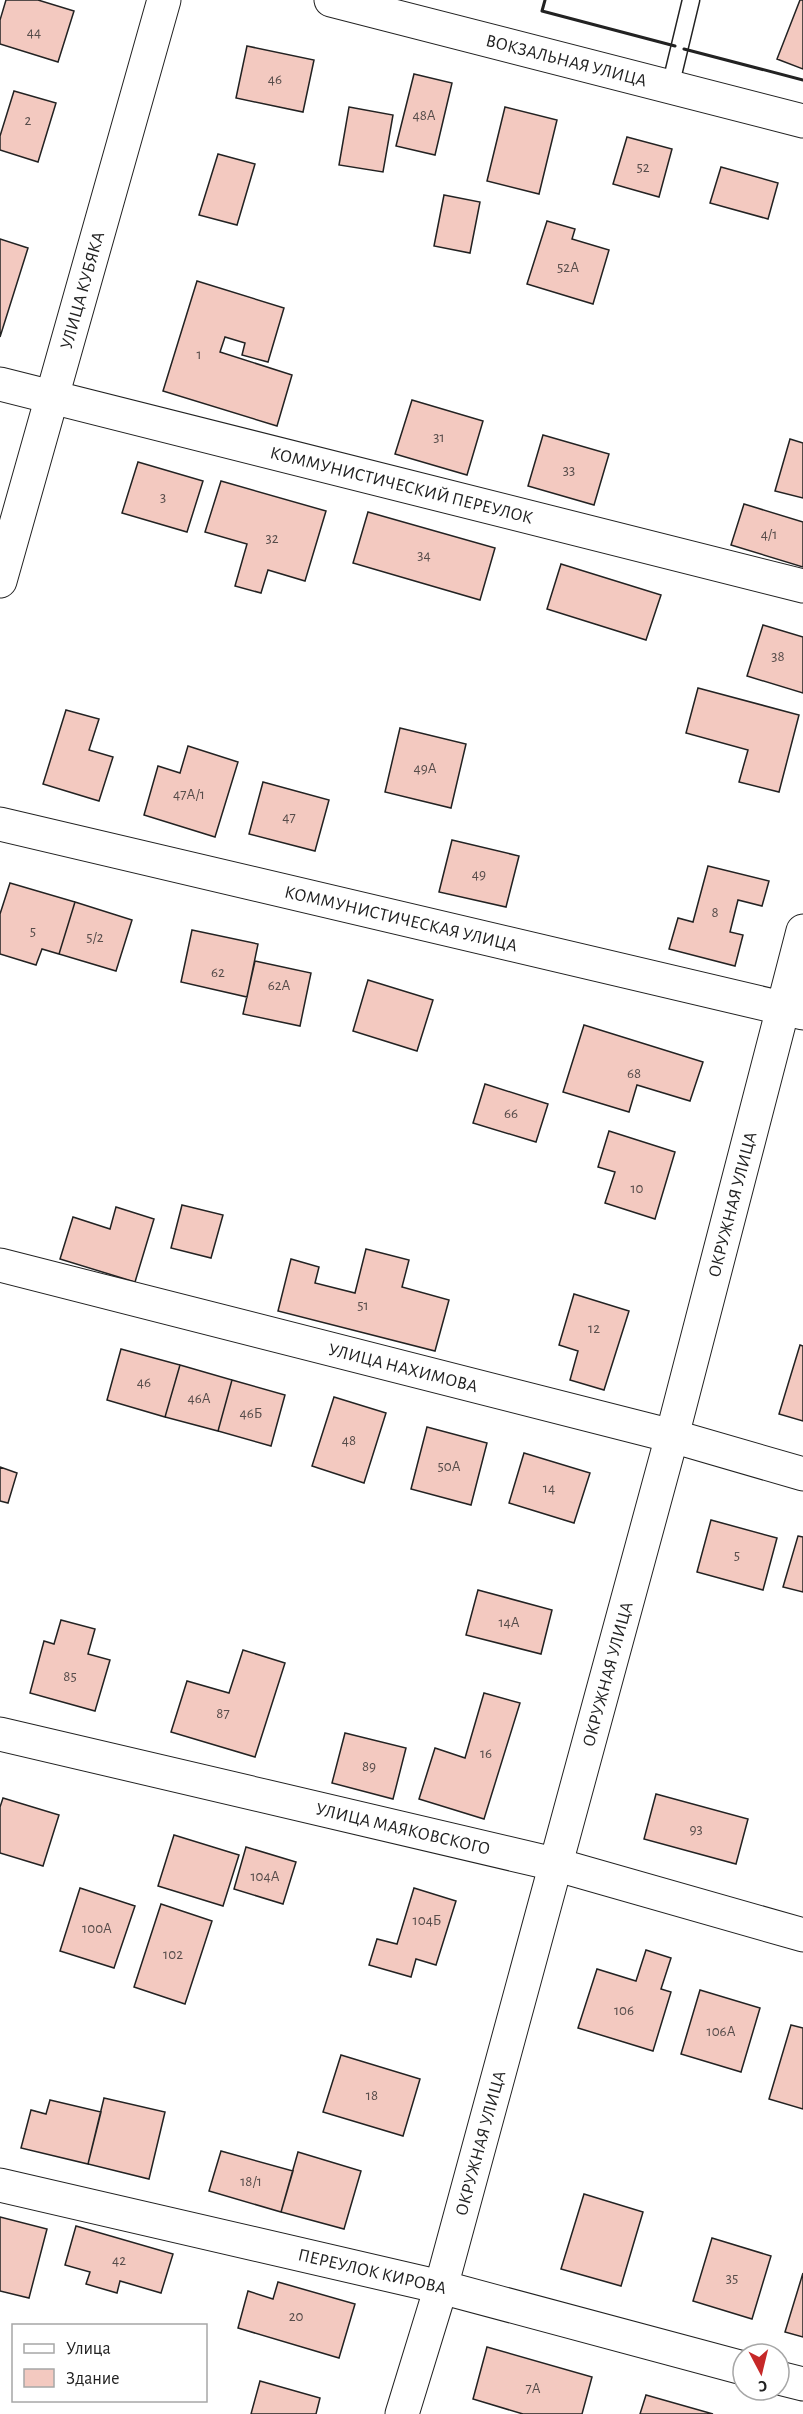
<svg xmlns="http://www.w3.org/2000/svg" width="803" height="2414" font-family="'Alegreya Sans',sans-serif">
<rect width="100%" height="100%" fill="#fff"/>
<path fill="#f3c9c0" stroke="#222" stroke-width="1.5" d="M6,0H38L74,11L58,62L0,44V20Z
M800,0H803V69L777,59Z
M247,46L314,60L303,112L236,98Z
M414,74L452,83L435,155L396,146Z
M14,91L56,103L38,162L0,150V136Z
M349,107L393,115L383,172L339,165Z
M505,107L557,120L539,194L487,181Z
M627,137L672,149L659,197L613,184Z
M218,154L255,164L237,225L199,215Z
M721,167L778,183L768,219L710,203Z
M444,195L480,202L470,253L434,246Z
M547,221L575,229L572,239L609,250L593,304L527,284Z
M0,239L28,248L0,337Z
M197,281L284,308L268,362L242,355L245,343L225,337L220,352L292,375L277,426L163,391Z
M412,400L483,421L467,475L395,454Z
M543,435L609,454L594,505L528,486Z
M790,439L803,443V498L775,491Z
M138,462L203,481L187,532L122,513Z
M221,481L326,511L305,581L268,570L261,593L235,586L247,544L205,532Z
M744,504L803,522V567L731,545Z
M368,512L495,548L480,600L353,563Z
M561,564L661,595L646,640L547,609Z
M763,625L803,637V693L747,676Z
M698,688L799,715L779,792L739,782L748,750L686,733Z
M66,710L99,719L89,750L113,757L99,801L43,784Z
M400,728L466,744L451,808L385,792Z
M188,746L238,762L215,837L144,815L158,766L180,773Z
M263,782L329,800L315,851L249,834Z
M452,840L519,856L506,907L439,892Z
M708,866L769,881L762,906L738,900L730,932L743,935L735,966L669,949L678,918L693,922Z
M10,883L75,902L59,954L42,949L36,965L0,954V914Z
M75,902L132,920L116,971L59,954Z
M192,930L258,944L247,997L181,982Z
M255,961L311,973L300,1026L243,1014Z
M368,980L433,1000L417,1051L353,1031Z
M584,1025L703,1062L690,1101L637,1085L629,1112L563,1092Z
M485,1084L548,1104L536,1142L473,1123Z
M609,1131L675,1152L655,1219L605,1203L615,1172L598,1167Z
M182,1205L223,1215L211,1258L171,1248Z
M116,1207L154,1219L135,1282L60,1259L73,1217L110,1229Z
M366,1249L409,1260L402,1287L449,1300L435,1351L278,1311L291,1259L319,1267L315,1283L355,1293Z
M574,1294L629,1311L604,1390L570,1380L578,1351L559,1345Z
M800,1345L803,1346V1421L779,1414Z
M121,1349L180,1365L165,1417L107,1400Z
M180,1365L232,1380L218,1431L165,1417Z
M232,1380L285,1395L271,1446L218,1431Z
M334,1397L386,1413L364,1483L312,1466Z
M427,1427L487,1443L471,1505L411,1489Z
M524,1453L590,1473L574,1523L509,1503Z
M0,1467L17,1473L8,1503L0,1501Z
M711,1520L777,1538L763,1590L697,1572Z
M798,1536L803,1537V1592L783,1587Z
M478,1590L552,1610L541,1654L466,1635Z
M61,1620L95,1629L88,1654L110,1660L95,1711L30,1693L44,1641L54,1644Z
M243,1650L285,1663L255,1757L171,1732L187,1681L229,1693Z
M484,1693L520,1703L484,1819L419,1799L435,1748L465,1758Z
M345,1733L406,1748L393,1799L332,1783Z
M656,1794L748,1819L736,1864L644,1839Z
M3,1798L59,1815L43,1866L0,1853V1807Z
M174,1835L239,1855L223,1906L158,1886Z
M246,1847L296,1862L283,1904L234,1889Z
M80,1888L135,1906L114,1968L60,1951Z
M414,1888L456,1901L436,1965L416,1959L411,1977L369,1965L377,1939L397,1944Z
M161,1904L212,1921L185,2004L134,1987Z
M646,1950L671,1958L661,1989L671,1992L653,2051L578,2028L597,1969L636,1981Z
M700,1990L760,2008L741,2072L681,2054Z
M791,2025L803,2028V2109L769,2099Z
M341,2055L420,2079L403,2136L323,2112Z
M104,2098L165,2112L149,2179L88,2164Z
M50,2100L101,2112L88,2164L21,2148L31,2110L46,2114Z
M221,2151L293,2171L281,2212L209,2191Z
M298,2152L361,2171L344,2229L281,2212Z
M584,2194L643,2212L621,2286L561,2269Z
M0,2217L47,2229L29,2298L0,2291Z
M76,2226L173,2254L161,2293L120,2281L117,2293L86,2284L90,2272L65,2265Z
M712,2238L771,2256L752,2319L693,2301Z
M803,2273V2337L785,2332Z
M278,2282L355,2304L339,2358L238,2328L248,2291L273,2299Z
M487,2347L592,2377L582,2414H523L473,2399Z
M260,2381L320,2398L316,2414H251Z
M646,2395L713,2414H640Z"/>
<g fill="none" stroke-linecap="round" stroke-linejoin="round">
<g stroke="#222" stroke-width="19">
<path id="lane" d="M670,87L691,0"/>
</g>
<g stroke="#222" stroke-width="35">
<g id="street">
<path id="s1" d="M0,384L803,586"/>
<path id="s2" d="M0,581L164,0"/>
<path id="s3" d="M0,1265L672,1436L803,1474"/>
<path id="s4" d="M0,1734L554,1864L803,1935"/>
<path id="s5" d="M0,2185L441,2287L743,2368"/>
<path d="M779,2378L803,2384"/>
</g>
</g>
<g stroke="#222" stroke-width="35">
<g id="secondary">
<path id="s6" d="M331,0L803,121"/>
<path id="s7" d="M0,824L803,1013"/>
<path id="s8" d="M402,2414L441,2287L672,1436L803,931"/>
</g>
</g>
<use href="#lane" stroke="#fff" stroke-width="16"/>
<use href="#street" stroke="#fff" stroke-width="33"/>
<use href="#secondary" stroke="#fff" stroke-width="33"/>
<path stroke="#222" stroke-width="3" d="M545,0L542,11L675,46
M684,49L803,80"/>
</g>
<g text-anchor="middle" stroke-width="4.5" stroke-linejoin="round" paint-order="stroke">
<g font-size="15" fill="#564c4a">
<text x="34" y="37">44</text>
<text x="275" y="84">46</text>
<text x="424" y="120">48А</text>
<text x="28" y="125">2</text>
<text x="643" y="172">52</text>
<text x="568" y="272">52А</text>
<text x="199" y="359">1</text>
<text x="439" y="442">31</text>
<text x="569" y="475">33</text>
<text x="163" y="502">3</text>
<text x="769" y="539">4/1</text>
<text x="272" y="543">32</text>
<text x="424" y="560">34</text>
<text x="778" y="661">38</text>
<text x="425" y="773">49А</text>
<text x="189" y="799">47А/1</text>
<text x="289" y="822">47</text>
<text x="479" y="879">49</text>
<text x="715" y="917">8</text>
<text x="33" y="936">5</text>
<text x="95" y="942">5/2</text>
<text x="218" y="977">62</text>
<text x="279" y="990">62А</text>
<text x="634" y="1078">68</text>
<text x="511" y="1118">66</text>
<text x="637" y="1193">10</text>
<text x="363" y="1310">51</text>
<text x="594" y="1333">12</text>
<text x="144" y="1387">46</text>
<text x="199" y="1403">46А</text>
<text x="251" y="1418">46Б</text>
<text x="349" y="1445">48</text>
<text x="449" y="1471">50А</text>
<text x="549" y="1493">14</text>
<text x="737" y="1560">5</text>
<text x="509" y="1627">14А</text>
<text x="70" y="1681">85</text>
<text x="223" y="1718">87</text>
<text x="486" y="1758">16</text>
<text x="369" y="1771">89</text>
<text x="696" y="1834">93</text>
<text x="265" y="1881">104А</text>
<text x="427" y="1925">104Б</text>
<text x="97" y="1933">100А</text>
<text x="173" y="1959">102</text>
<text x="624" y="2015">106</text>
<text x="721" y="2036">106А</text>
<text x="372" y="2100">18</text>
<text x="251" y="2186">18/1</text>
<text x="119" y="2265">42</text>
<text x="732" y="2283">35</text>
<text x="296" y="2321">20</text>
<text x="533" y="2393">7А</text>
</g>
<g font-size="18" fill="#222" stroke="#fff">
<text dy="6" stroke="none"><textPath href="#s6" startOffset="243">ВОКЗАЛЬНАЯ УЛИЦА</textPath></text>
<text dy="6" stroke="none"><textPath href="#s2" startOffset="302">УЛИЦА КУБЯКА</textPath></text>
<text dy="6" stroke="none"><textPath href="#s1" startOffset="414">КОММУНИСТИЧЕСКИЙ ПЕРЕУЛОК</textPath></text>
<text dy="6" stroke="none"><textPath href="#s7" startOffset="412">КОММУНИСТИЧЕСКАЯ УЛИЦА</textPath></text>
<text dy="6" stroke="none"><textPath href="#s8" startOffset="1254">ОКРУЖНАЯ УЛИЦА</textPath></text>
<text dy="6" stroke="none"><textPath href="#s3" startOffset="416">УЛИЦА НАХИМОВА</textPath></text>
<text dy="6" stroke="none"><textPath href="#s8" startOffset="768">ОКРУЖНАЯ УЛИЦА</textPath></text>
<text dy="6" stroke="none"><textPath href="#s4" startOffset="414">УЛИЦА МАЯКОВСКОГО</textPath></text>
<text dy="6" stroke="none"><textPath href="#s8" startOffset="282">ОКРУЖНАЯ УЛИЦА</textPath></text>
<text dy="6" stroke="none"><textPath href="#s5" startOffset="382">ПЕРЕУЛОК КИРОВА</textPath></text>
</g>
</g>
<rect x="12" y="2324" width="195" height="78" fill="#ffffff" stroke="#a7a7a7" stroke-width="1.5"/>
<rect x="24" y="2344" width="30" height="9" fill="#ffffff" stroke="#a7a7a7" stroke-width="1.5"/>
<text x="66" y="2354" font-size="18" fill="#222222">Улица</text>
<rect x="24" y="2369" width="30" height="18" fill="#f3c9c0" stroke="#a7a7a7" stroke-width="1.5"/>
<text x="66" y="2384" font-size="18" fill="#222222">Здание</text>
<g transform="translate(761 2372) rotate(173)"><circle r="28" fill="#ffffff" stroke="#a7a7a7" stroke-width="1.5"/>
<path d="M0-4.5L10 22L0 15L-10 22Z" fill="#c62828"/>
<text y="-9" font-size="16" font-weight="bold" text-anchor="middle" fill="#222222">С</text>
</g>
</svg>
